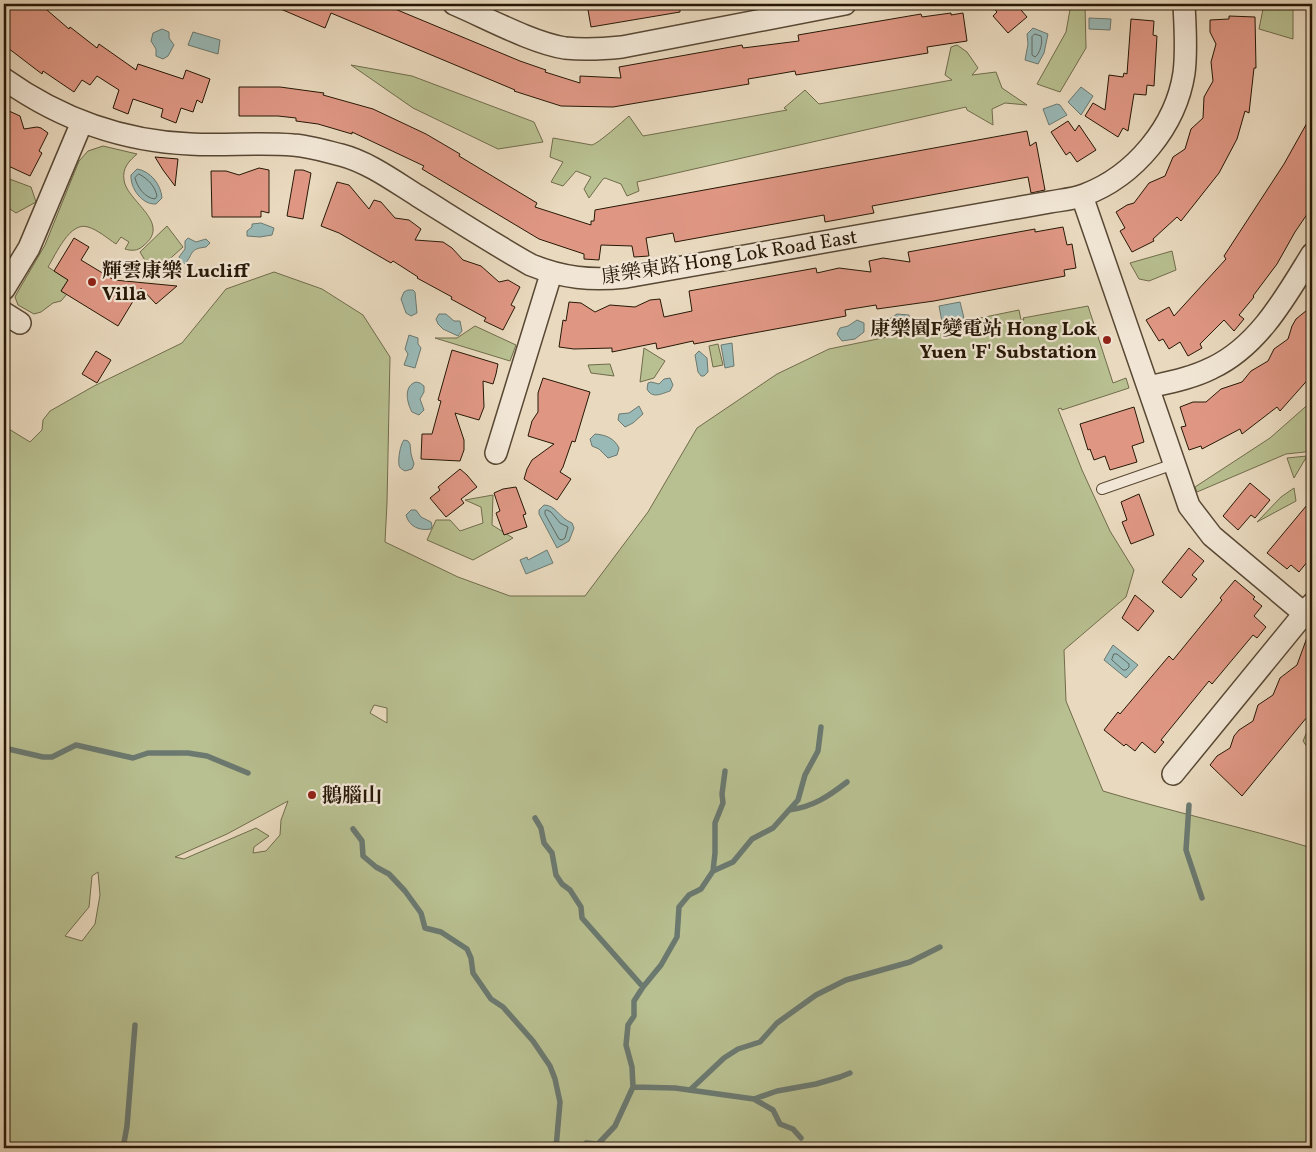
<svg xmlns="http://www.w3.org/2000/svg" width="1316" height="1152" font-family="Vollkorn,'Noto Serif TC',serif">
<rect width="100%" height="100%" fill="#e9d9be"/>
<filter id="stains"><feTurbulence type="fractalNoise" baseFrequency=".004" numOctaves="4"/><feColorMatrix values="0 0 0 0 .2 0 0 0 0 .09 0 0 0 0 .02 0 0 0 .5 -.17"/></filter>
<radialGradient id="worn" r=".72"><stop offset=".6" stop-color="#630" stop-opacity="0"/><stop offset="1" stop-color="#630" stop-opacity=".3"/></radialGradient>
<path fill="#b8bf90" stroke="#706c4b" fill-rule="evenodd" d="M1071,4H1085L1086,48L1060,92L1037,84L1066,32Z
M1264,4H1293V39L1259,29Z
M957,45L967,52L978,68L972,75L996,72L1002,88L1027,105L1005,103L992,109L993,125L967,110L966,107L637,182L639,191L627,196L621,184L605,178L603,179L589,198L584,189L591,177L576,171L563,186L551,182L563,162L550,157L553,138L592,145C599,143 622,122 629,116L643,136L787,110L784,108L805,90L819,104L952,80L945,75L951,47Z
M351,65L412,76L534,122L543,142L498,149L413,108Z
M103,146L137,154C129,161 122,168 124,180C127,202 173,223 143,246C138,251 131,251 125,249L129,242L121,237L116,244C107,238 98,230 88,227C70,221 56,254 48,267L68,280L61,291L67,294L61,301L53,303L41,312L34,314L18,305L15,297L17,293L45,245L79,161L88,151Z
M4,177L31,187L36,202L16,213L4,205Z
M167,226L183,247L153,274L140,252Z
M1172,251L1176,270L1149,281L1139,279L1130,263Z
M274,272L322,289L363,315L390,357L387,503L385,542L458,577L510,596H585L648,512L697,428L777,374L829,349L1019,310L1021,320H1024L1023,318L1088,306L1113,383L1126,378L1129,388L1062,410L1061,408L1058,409L1082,470L1110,531L1134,570L1126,597L1064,650L1066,701L1103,791C1172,812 1243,827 1312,848V1148H4V426L30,442L42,430L43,420L50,411L94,386L182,343L226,289ZM374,705L387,708V723L370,713ZM288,801L281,820L280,835L266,851L253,853L254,847L269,836L256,828L184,859L175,857L227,834ZM98,872L100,895L95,924L82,941L65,936L89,907L92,876Z
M475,326L516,345L510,361L435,338H457Z
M718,344L723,365L713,367L709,346Z
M644,348L665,361L654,378L640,382Z
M610,364L614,376L591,373L588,365Z
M1312,401V446L1305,452L1286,454L1197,492L1195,487L1270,438Z
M1307,456L1294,478L1287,458Z
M1294,488L1296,501L1257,522L1281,497Z
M493,495L492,525L513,538L473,560L427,540L436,520H450L460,531L483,523L481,507L465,500Z
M1312,720V754L1303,741Z"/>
<path fill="#99b9b7" stroke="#6b7970" d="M1089,18L1111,19L1110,30L1089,29Z
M1033,28L1048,34L1044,53L1038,64L1025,60L1028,44L1027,34Z
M162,29L169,32V38L174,45L168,56L163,59L156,56V49L151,41L153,33Z
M193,32L220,40L218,54L188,45Z
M1081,87L1093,96L1081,115L1068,102Z
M1057,104L1060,105L1067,115L1049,125L1043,109Z
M137,169C150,171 161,184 162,198L156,204C142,205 130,188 131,175Z
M261,223L274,228L272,235L260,237L247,236V231L252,227V224Z
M188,238L196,242L206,239L210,243L206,247C189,249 194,253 185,264L180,261L179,257L185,249V241Z
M408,290H413L415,292L417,313L411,316L406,313L401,299L404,292Z
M960,302L964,318L942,322L939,306Z
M439,314H446L454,321H460L462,331L458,336L443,329L438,324L436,319Z
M897,314L909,315L910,325L901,329L899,333L877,331V322L888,320Z
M857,320L864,323V332L855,339L842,341L837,334L840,328L848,326Z
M409,335L418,338V344L421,348L415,368L404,365L408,354L405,349Z
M732,343L734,366L725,368L721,345Z
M699,351L707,358L708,372L704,376H701L698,372L695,355Z
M670,378L673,385L670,391C661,394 652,399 647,389L648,383L651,382L659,384L664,379Z
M416,382L420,383L424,386V392L420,399L424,410L419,415L412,412C407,403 403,386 416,382Z
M639,406L643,414L633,423L625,427L618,420L619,414L629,413Z
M595,434C606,435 614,438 619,448L617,455L608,458L599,449L592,446L590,439Z
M404,440L408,441L410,444L411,454L414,464L412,469L405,471C402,469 400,469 399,465C398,459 400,445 404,440Z
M544,505C556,505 559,518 572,523L574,528L569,541L557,548L539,514V510Z
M411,510H416L421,517L431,522L432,526L431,529C420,531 409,527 406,515Z
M547,550L553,563L526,574L520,560L527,557L528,560Z
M1113,645L1138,665L1126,678L1104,660Z"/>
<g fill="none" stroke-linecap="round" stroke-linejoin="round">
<path stroke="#60685e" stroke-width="1" d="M1035,34L1041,36C1043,42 1040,54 1035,57L1032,55V37Z
M139,174C148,179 155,186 157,196L155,199C145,198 137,187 135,178Z
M547,510L551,512L560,523L568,527L565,538L562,540L559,539L545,514V511Z
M1114,654H1117L1129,664V667L1126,670H1123L1112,660Z"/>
<path stroke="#6b7970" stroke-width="5.5" d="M4,748L43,757H52L76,745L133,758L148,753H188L207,756L248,773
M1189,805L1186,850L1202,898
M789,810C813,807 829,796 847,782
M535,818L541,828L544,843L552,853L556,875L562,884L570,890L581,907L582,918L643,987
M353,829L362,841L363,856L376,867L389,874L405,891L421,913L425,928L441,932L467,949L471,958L473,973L491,999L503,1007L533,1041L550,1066L555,1079L560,1102L556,1148
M713,871L715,853V823L723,803L722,794L725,771
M633,1087L675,1088L754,1099L777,1091L816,1084L840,1077L850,1073
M690,1090L724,1058L738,1049L760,1042L777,1023L816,995L846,980L910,962L940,947
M754,1099L773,1110L780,1124L793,1129L801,1138
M123,1148L127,1126L135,1025
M581,1148L586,1143L598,1144L615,1126L633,1087L632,1067L626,1045L628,1025L634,1016V1001L643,987L661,965L677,937L679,907L689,895L701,889L713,871L733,862L752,839L773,828L798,800L805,775L818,751L821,727"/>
</g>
<path fill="#df9784" stroke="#271806" d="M4,4H40L69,29L70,27L97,48L99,44L136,70L138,64L183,79L186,70L210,79L202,103L197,100L193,112L181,108L176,123L161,117L163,109L133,99L128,114L113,108L119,90L97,76L90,85L82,80L74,92L43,71L42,74L4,45Z
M269,4H383L520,61L546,70L545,72L580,83V76L621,78L619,67L742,45L743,48L799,41L798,35L921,14L922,17L951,13V15L963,13L967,41L927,47L928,53L796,75L795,71L772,75L748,79L749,84L613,107L561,106L514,91L515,90L331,13L325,28Z
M587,4H680V12L591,27Z
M990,4H1016L1027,17L1008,33L993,16L997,12Z
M1229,16L1255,17L1256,68H1254L1249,113L1245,111L1237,139L1219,173L1181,221L1177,217L1153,239L1154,241L1132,252L1120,231L1125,228L1116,212L1127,205L1134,203L1149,183L1165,176L1173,157L1185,149L1191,129L1203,118L1204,97L1213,81L1211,62L1216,44L1210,32V20L1229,19Z
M1131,19L1154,21L1153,35L1157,36L1154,86L1147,85L1146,95L1134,94L1128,131L1123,128L1118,137L1085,116L1093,103L1105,110L1109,75L1123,77L1124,73L1127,74Z
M239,87H280L324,93L323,95L373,109L426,134L460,154L459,156L537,203L535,207L591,225V221H594L595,210L1027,131L1030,146L1036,142L1045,190L1031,193L1028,177L872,206L874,213L825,222L824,215L675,242L673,233L646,238L649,256L634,257L632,246L601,245L599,260L584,259V254L539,239L422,169L424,166L352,132V134L318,124L296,121V118L278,116H239Z
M9,111L20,116L24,129L37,127L41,128L48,133L39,151L42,153L30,176L4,164V119Z
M1312,114V207L1295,232L1277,264L1253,296L1254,297L1239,315L1244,319L1234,331L1224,320L1200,344L1202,348L1188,356L1180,342L1169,349L1163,339L1159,341L1146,320L1169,307L1174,316L1226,259L1224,256L1284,164Z
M1068,121L1075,131L1079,125L1096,150L1077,162L1070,152L1066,155L1051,132Z
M155,157L178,159L175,186L163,170Z
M259,168L269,170V213L261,211V217H212L211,171H226L239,175Z
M295,170H303L311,173L303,219L287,216Z
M337,182L349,185L369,209L374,200L381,202L395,218L409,220L421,229L415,240L443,242L452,248L463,260L481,266L499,282L508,280L520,287L511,305L515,307L503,330L484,321L486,318L451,299L452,297L417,278L418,277L393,261L391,263L339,233L321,226Z
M1063,227L1067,245L1072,244L1076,268L1064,270L1065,276L934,301L877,309L876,305L845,310L846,316L694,344L693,341L657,349L656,343L612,352V348L574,349L559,347L563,320L566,321L569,302L581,303L595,312L610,305L635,307L650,300L660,299L664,317L692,311L689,291L816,268L817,273L839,268L871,272L869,261L883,258L910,262L908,252L1035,229V232Z
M74,238L89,247L81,260L114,280L177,286L156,304L141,288L118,326L61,291L68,280L54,271Z
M1312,306V375L1280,411L1277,407L1242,434L1240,429L1202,449L1201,446L1189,450L1181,427L1186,426L1180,407L1193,402H1206L1221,389L1242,382L1251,371L1268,361L1274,349L1288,339L1292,326L1296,319Z
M452,350L498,364L496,374L493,384L483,381L484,407L479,420L455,413L464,440V450L460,461L421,459L422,434H432L441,401L438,400Z
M96,351L111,360L97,383L82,374Z
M543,378L590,392L575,442L572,441L563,467L560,472L571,479L557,500L524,479L527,469L532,460L554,444L528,436L532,421L538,412V393Z
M1134,407L1144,442L1132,446L1137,462L1110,470L1105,456L1094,460L1090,449L1088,450L1080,424Z
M460,469L467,475L477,487L461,499L464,503L446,517L430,498L440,490L438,487Z
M1250,483L1270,500L1255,518L1251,515L1238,530L1223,516Z
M516,487L526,514L523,515L527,527L504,535L496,513L500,511L494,493L503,489Z
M1139,494L1154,535L1131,544L1122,522L1127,520L1121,502Z
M1312,499V556L1299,572L1291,565L1287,569L1267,553Z
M1189,548L1204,561L1192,575L1197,579L1181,598L1162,582Z
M1235,580L1255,597L1253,599L1262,606L1254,616L1266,627L1257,638L1253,635L1212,684L1209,681L1161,740L1164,742L1155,753L1142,742L1135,751L1126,744L1124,746L1104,730L1118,712L1120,714L1169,656L1173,660L1222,600L1220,598Z
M1135,595L1154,611L1138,631L1122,618Z
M1309,632H1312V711L1242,796L1210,765L1217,756L1230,748L1234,736L1239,730L1253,721L1258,705L1273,695L1280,678L1297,665Z"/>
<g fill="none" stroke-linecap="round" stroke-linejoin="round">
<g stroke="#584834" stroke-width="12">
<path id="service" d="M1102,489L1174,464"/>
</g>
<g stroke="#584834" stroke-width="24">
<path id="minor" d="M454,4C485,17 532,43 565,48C584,50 603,49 622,47L845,4
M4,79C59,118 122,141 190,144C224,146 259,142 293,145C309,146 325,151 341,155C368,162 394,181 418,196C455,219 492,243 531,265C563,278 591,281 626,277L1050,202C1061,200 1074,199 1084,195C1135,176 1176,126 1184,73C1187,50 1185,27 1184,4
M1082,196L1189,506L1212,536L1312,620
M4,289L29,248L82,122
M4,313L20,323
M1149,387C1171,382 1192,378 1212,368C1259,346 1286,296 1312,254
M496,453L551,274
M1173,774L1312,604"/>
</g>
<use href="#service" stroke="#f1e6d5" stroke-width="10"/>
<use href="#minor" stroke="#f1e6d5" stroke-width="21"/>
</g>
<g fill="#8f2418" stroke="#f1e6d5" stroke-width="2">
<circle cx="92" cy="282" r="5"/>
<circle cx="1107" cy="340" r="5"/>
<circle cx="312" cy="795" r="5"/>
</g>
<g text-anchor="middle" stroke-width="4.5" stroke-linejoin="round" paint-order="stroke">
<g font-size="20" fill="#271806" stroke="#f1e6d5">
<text transform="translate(729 256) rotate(-9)" y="7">康樂東路 Hong Lok Road East</text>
</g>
<g font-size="20" font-weight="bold" fill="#271806" stroke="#f1e6d5" text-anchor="start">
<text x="102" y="277">輝雲康樂 Lucliff<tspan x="102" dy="23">Villa</tspan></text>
<text x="1097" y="335" text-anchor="end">康樂園F變電站 Hong Lok<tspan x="1097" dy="23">Yuen 'F' Substation</tspan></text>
<text x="322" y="802">鵝腦山</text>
</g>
</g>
<rect width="1316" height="1152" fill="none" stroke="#e9d9be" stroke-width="20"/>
<rect x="5" y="5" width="1306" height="1142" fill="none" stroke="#271806" stroke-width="2.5"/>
<rect x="10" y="10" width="1296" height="1132" fill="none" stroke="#271806"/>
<rect width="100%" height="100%" filter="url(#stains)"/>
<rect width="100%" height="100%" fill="url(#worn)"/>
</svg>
